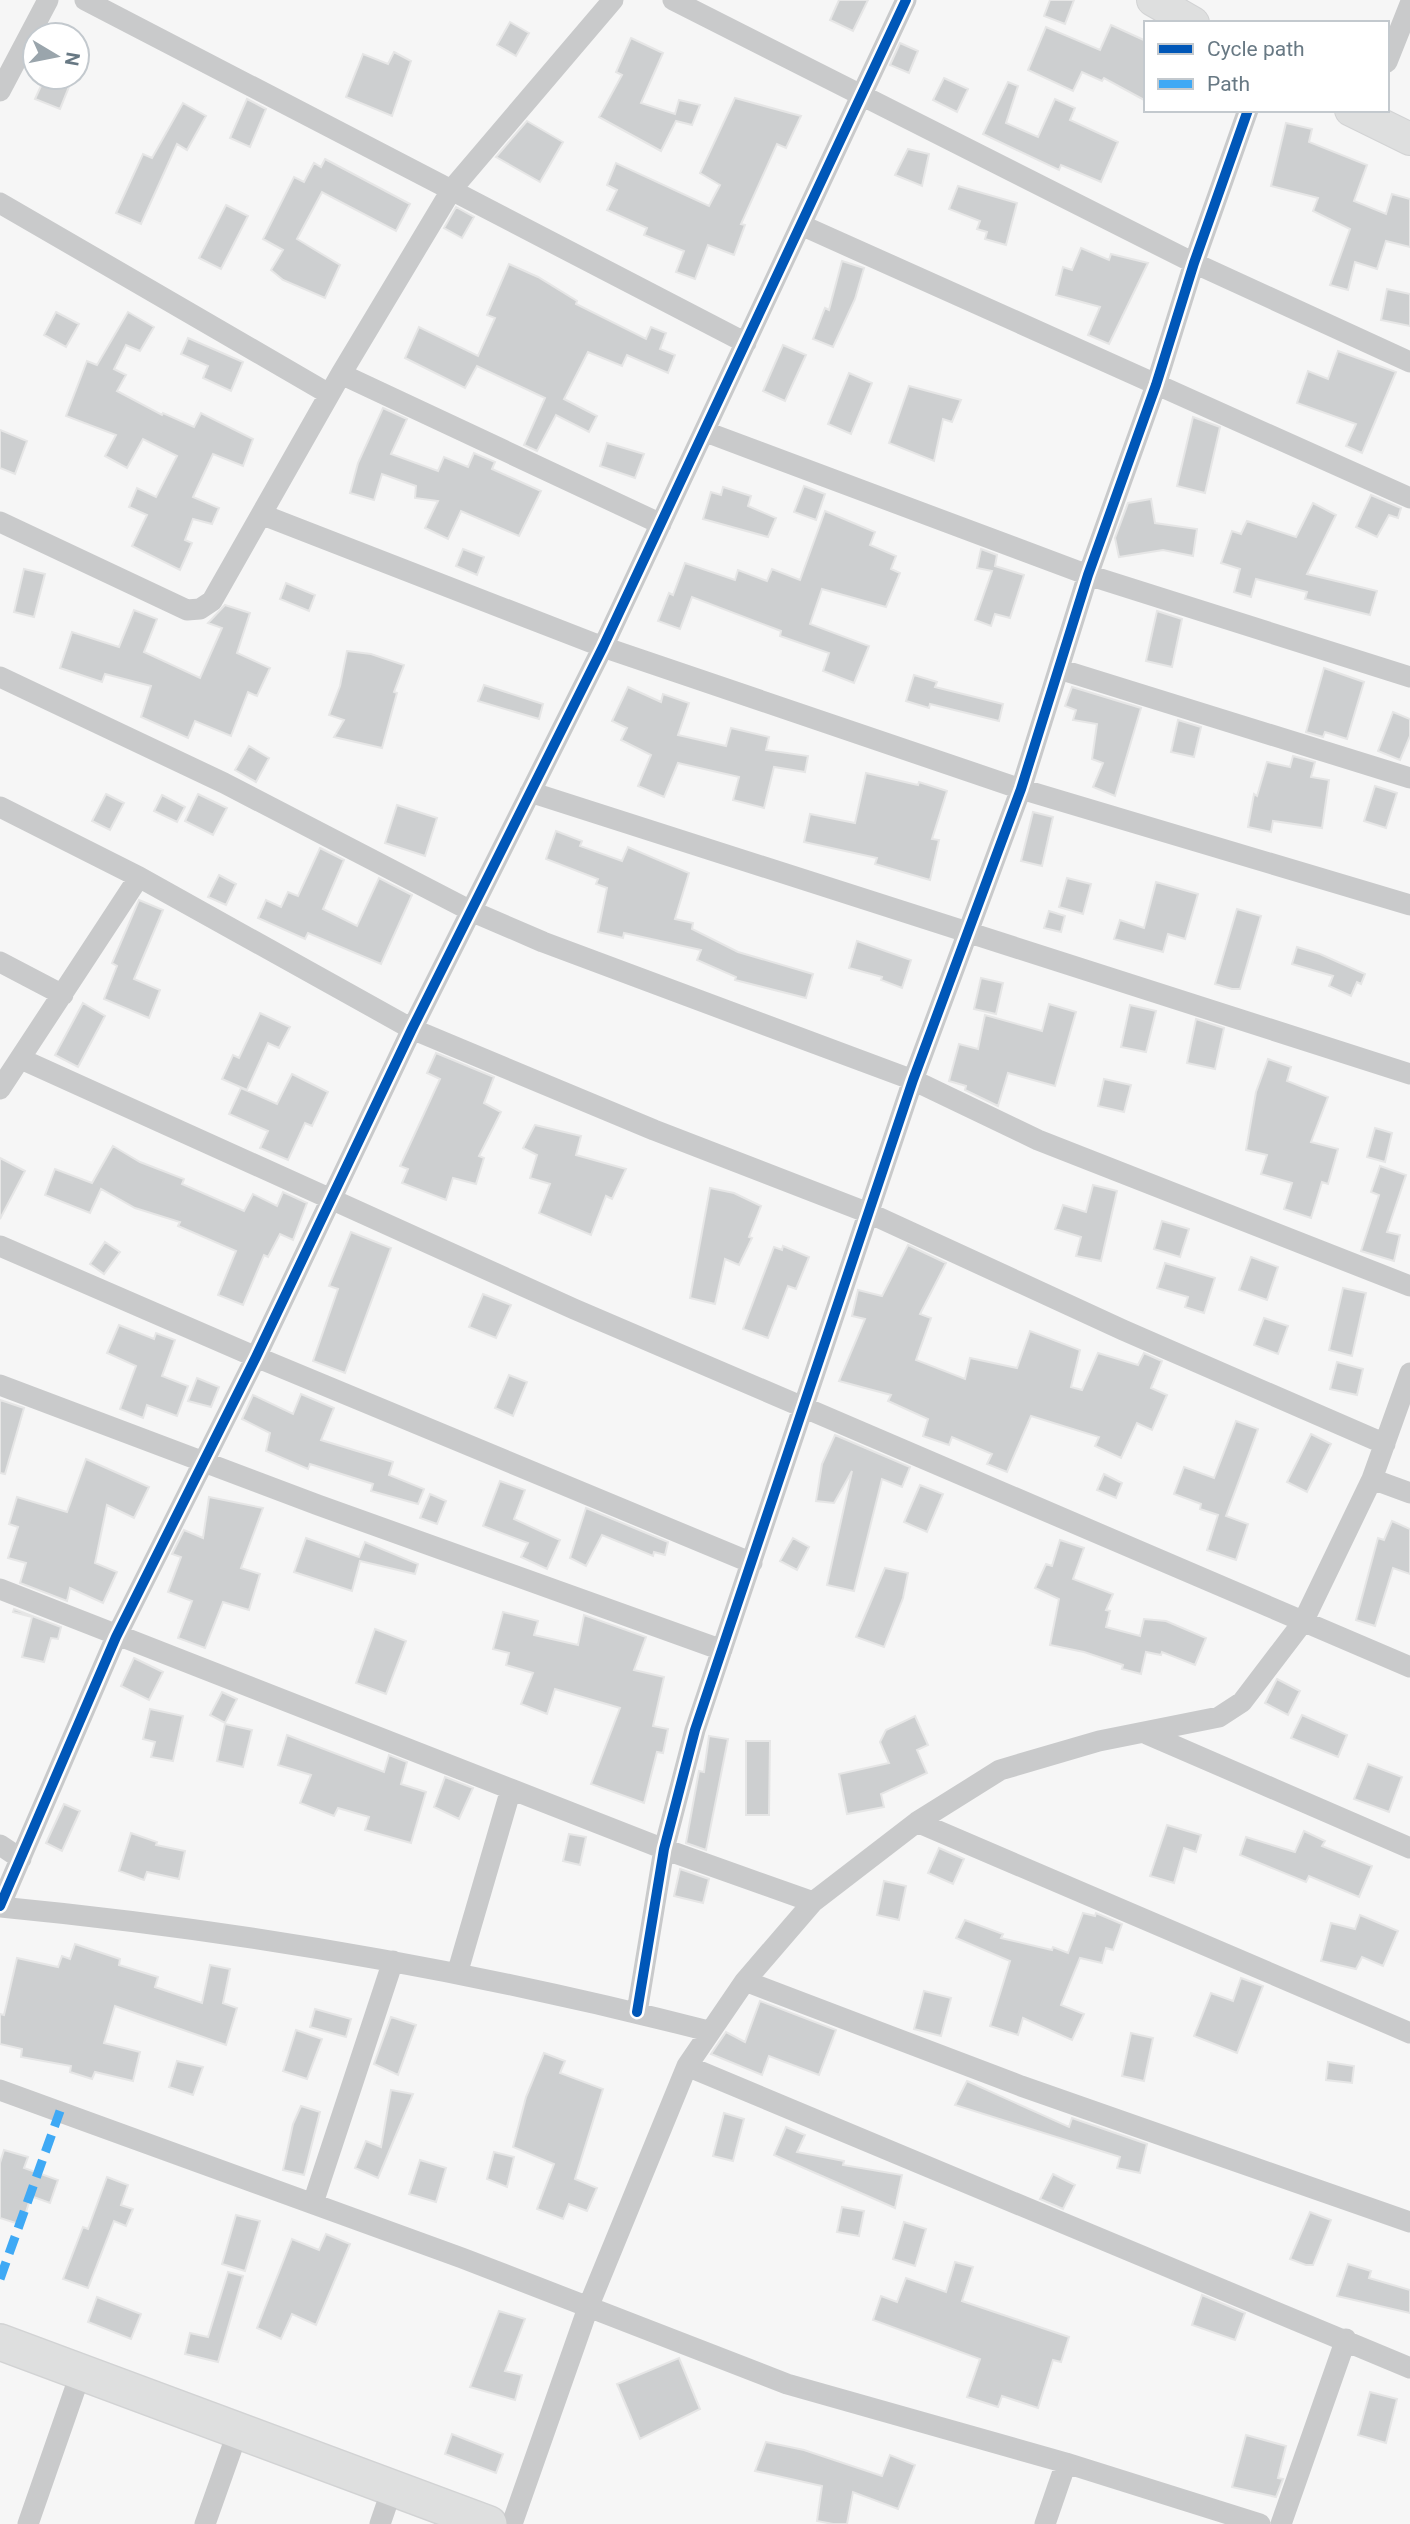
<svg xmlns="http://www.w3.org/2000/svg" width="1410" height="2524" font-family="Roboto,sans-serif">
<rect width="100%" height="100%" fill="#f6f6f6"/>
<path fill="#cdcfd0" stroke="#e6e6e6" stroke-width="2" d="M839,0H868L853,31L830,20Z
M1050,0H1074L1065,24L1044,16Z
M510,22L529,33L516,56L497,45Z
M1111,25L1146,41V101L1104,78L1102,81L1082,72L1073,91L1028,70L1046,27L1100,50Z
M631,38L663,53L641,103L675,114L679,100L700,105L692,125L676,121L661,151L599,117L622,75L616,72Z
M900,43L918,51L909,73L890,65Z
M394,52L411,61L392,116L346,97L363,54L388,64Z
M45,77H73L60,109L35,99Z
M944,78L968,89L957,112L933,100Z
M1008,82L1018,86L1006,123L1038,137L1055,99L1075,108L1070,120L1118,142L1101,182L1061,165L1059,170L983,134Z
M735,98L801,116L786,148L777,144L741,224L745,225L734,255L708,245L695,279L676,272L684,251L644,235L647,228L607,210L617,190L607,185L616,163L709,206L720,185L700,173Z
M247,99L266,109L250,147L230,138Z
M183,103L206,116L187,150L177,144L141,224L116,213L143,154L152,158Z
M527,121L563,142L540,182L496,157Z
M1286,123L1312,129L1309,142L1367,165L1354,201L1386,214L1392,194L1410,199V247L1386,241L1377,269L1355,262L1348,290L1330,285L1350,229L1313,211L1318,198L1271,186Z
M908,149L929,154L922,186L895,175Z
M325,159L410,204L396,231L322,192L297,239L340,265L325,298L283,280L271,270L283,250L263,239L294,177L304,182L314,163L321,167Z
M958,186L1017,203L1006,245L985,239L987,232L977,229L980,221L949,209Z
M226,205L248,216L221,269L199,258Z
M456,207L474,217L462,238L444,228Z
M1081,248L1109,260L1111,254L1148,263L1109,344L1088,335L1100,307L1056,295L1063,267L1072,270Z
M842,261L864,268L855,299L833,347L813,339L825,308L829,310Z
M509,264L538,277L577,301L576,304L646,339L651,327L666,333L660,349L675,355L668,373L627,355L622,366L588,352L564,399L597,416L589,432L556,415L537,451L524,445L545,398L477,366L465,388L405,358L419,327L478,356L495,318L487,315Z
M1387,289L1410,294V326L1381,320Z
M56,312L79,324L66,347L44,335Z
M128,312L154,327L140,351L126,345L114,369L126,375L117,391L162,415L163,413L194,427L201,413L253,439L243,466L213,454L193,497L219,508L212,524L193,519L185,540L192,543L180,570L132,546L147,515L129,507L137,488L156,497L177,456L143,439L127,468L105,456L116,435L66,416L87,361L97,365Z
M188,338L243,362L231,391L203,378L208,366L181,354Z
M783,345L806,355L785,401L763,391Z
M1338,351L1396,372L1362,453L1346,446L1356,424L1297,403L1308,371L1328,379Z
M849,373L872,383L851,434L828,424Z
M909,386L961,400L952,422L943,419L934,461L889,443Z
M383,408L407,419L391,454L438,471L444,457L468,467L474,453L495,462L492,469L541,491L519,536L461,511L448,539L425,528L438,501L415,498L416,486L382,474L374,500L350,493L358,463Z
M1193,417L1220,427L1205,493L1177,486Z
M0,430L27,441L15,474L0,468Z
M607,443L644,454L635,478L600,466Z
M804,486L825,494L816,520L794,512Z
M723,487L751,496L748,506L776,518L768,537L703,519L711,492L721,495Z
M1371,495L1401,508L1398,518L1389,515L1377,537L1356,527Z
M1151,499L1155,523L1197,529L1193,556L1163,550L1119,557L1115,538L1128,503Z
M1313,503L1336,515L1307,574L1377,591L1370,615L1305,599L1307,592L1256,579L1251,597L1234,592L1240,569L1221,563L1232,531L1241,534L1247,521L1296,537Z
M825,511L875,532L870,545L896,556L891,569L900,573L886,607L822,589L810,624L869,646L854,683L823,671L829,653L780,636L781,631L692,597L680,629L658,621L669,593L673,595L685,563L735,580L738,570L767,581L772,569L800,580Z
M463,549L484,557L477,575L456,566Z
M981,549L997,555L995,566L1024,575L1010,618L995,614L991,626L975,620L992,571L977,568Z
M24,569L45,574L34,617L14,612Z
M286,583L315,595L309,611L280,599Z
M225,605L250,613L237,653L270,668L257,696L248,692L231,736L195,721L188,738L141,717L151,686L105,674L102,682L60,668L72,632L119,647L134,610L157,619L144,652L200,678L222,628L208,623Z
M1157,611L1182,619L1172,667L1146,661Z
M347,651L371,654L404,665L394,692L397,693L382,748L334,737L344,720L329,715L340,686Z
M1324,668L1364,682L1347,739L1325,732L1323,737L1306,732Z
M914,675L937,682L935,687L1003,704L999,721L930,704L929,708L906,701Z
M484,685L543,704L539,719L478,701Z
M628,687L661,702L663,694L689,703L678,735L726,746L731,728L769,737L766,750L808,756L805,772L774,767L764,808L733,800L739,777L678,763L664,797L638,786L651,755L621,740L627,728L612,721Z
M1072,687L1141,708L1115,796L1093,787L1103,763L1092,759L1097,724L1073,720L1076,710L1065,706Z
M1393,712L1410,719V736L1400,760L1378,751Z
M1178,720L1201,727L1194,757L1171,752Z
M249,746L269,758L256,782L235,770Z
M1293,756L1315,762L1311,777L1329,780L1322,828L1273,821L1271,832L1248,827L1254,794L1257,796L1267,762L1290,767Z
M866,773L918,785L919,782L947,791L932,839L939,840L930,880L875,864L877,858L804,842L810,814L855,823Z
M1375,786L1397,793L1386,828L1364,821Z
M106,794L124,803L110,830L92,821Z
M198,794L227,808L213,835L185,821Z
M162,795L185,807L177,822L154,811Z
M397,805L437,818L425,856L385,843Z
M1033,812L1053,817L1042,866L1021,861Z
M556,831L582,841L580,846L622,861L628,847L689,873L675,919L693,923L692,929L738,952L813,974L806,998L735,980L736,977L697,960L701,950L624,933L623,938L598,932L607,888L596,884L598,879L546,859Z
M320,848L344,860L323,909L357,926L379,878L412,895L381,964L308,933L305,939L258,918L266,900L281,907L288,892L298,896Z
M219,875L236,884L226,905L208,897Z
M1067,878L1091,884L1083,914L1059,907Z
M1156,882L1198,894L1185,939L1168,934L1163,952L1114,939L1120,920L1144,928Z
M139,900L163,910L134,979L160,990L149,1018L104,999L117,966L112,963Z
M1237,909L1261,916L1240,989H1232L1215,984Z
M1049,911L1065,916L1061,932L1044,928Z
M857,941L911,960L902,988L881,980L882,977L849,968Z
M1297,947L1320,954L1365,974L1361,984L1357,982L1351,996L1329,986L1333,976L1292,964Z
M981,978L1003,983L996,1014L974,1009Z
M83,1003L105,1016L78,1067L55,1055Z
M1049,1004L1076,1012L1055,1086L1008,1073L998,1106L965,1090L966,1086L949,1081L959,1044L978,1049L985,1015L1042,1031Z
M1130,1005L1156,1011L1146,1052L1121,1047Z
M260,1013L290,1027L279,1048L268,1043L247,1090L222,1079L233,1055L239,1058Z
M1196,1019L1224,1028L1215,1069L1187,1063Z
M436,1053L494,1077L484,1103L501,1112L479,1156L484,1158L476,1184L453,1178L446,1200L402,1183L408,1169L400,1166L440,1079L427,1073Z
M1268,1059L1291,1067L1287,1081L1328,1097L1311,1142L1338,1149L1328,1184L1322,1182L1311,1218L1284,1209L1292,1183L1261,1174L1267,1155L1246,1150L1256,1092Z
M292,1074L328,1092L312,1126L305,1123L288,1160L260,1148L268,1131L229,1114L241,1088L277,1104Z
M1104,1079L1131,1085L1124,1112L1098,1106Z
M535,1125L581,1136L576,1155L626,1169L612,1199L606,1196L591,1235L539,1213L550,1184L530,1178L537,1155L523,1148Z
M1375,1128L1392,1133L1385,1162L1367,1157Z
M113,1146L140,1162L184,1179L182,1184L244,1211L253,1194L277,1206L283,1192L307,1203L293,1240L280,1234L268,1257L264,1255L243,1305L218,1295L236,1251L178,1226L180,1222L135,1208L101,1189L90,1213L45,1195L55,1169L92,1183Z
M0,1158L25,1171L0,1219Z
M1380,1166L1406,1175L1387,1232L1400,1235L1394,1261L1361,1251L1379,1195L1371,1192Z
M1093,1185L1117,1191L1101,1261L1076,1256L1081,1237L1055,1229L1063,1205L1086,1212Z
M710,1188L734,1193L761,1206L749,1237L752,1238L739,1265L725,1259L715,1304L690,1298Z
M1162,1221L1189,1229L1180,1257L1154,1249Z
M351,1232L391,1248L345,1373L313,1361L338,1289L329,1286Z
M105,1242L120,1252L104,1274L90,1264Z
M908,1245L946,1263L920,1314L931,1318L916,1360L965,1379L970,1358L1017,1368L1030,1331L1080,1350L1071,1387L1082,1390L1098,1353L1138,1365L1144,1353L1162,1361L1151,1388L1167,1395L1152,1430L1137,1423L1121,1458L1095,1446L1099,1437L1031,1416L1007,1472L987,1464L992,1454L952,1437L949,1445L923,1436L928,1419L888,1401L891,1395L839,1381L865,1319L852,1316L858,1290L882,1296Z
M783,1246L809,1257L796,1289L788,1286L768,1338L743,1329L774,1247L782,1250Z
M1251,1257L1278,1267L1267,1300L1239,1290Z
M1165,1263L1215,1278L1204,1313L1185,1307L1188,1297L1157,1288Z
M1343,1288L1366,1293L1352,1356L1329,1350Z
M483,1294L511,1305L496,1338L469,1327Z
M1264,1318L1288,1326L1278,1354L1254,1345Z
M119,1325L154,1339L156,1333L175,1340L162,1376L188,1386L177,1416L147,1405L143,1418L120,1409L136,1366L107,1353Z
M1337,1362L1363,1369L1357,1395L1330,1389Z
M509,1375L527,1382L513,1416L495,1408Z
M197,1378L219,1387L211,1407L188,1401Z
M301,1394L334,1408L321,1440L393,1462L389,1475L424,1489L418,1504L371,1491L373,1484L310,1464L308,1469L266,1451L270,1433L242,1419L253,1395L293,1414Z
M0,1400L24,1408L5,1474L0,1473Z
M1236,1421L1258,1429L1226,1516L1248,1524L1236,1560L1207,1550L1218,1515L1200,1509L1201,1504L1174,1494L1184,1467L1214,1478Z
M1311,1434L1331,1444L1307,1492L1287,1482Z
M835,1435L910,1467L902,1487L882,1479L854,1591L827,1585L852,1471L834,1503L816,1501L822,1464Z
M86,1459L149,1487L134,1518L107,1505L95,1563L117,1572L103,1603L70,1588L67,1601L20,1583L26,1563L8,1558L18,1527L9,1524L17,1497L67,1512Z
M1104,1474L1122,1483L1116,1498L1097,1490Z
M500,1481L525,1490L514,1519L560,1540L547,1569L521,1557L528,1543L483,1526Z
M920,1485L943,1494L927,1532L904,1522Z
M430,1494L446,1501L437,1524L420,1518Z
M209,1497L263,1508L241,1568L260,1574L249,1610L223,1602L205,1648L178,1638L192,1601L168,1592L181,1557L172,1554L184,1530L203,1538Z
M586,1508L668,1542L665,1555L654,1552L653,1556L602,1535L586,1566L570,1558Z
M1392,1521L1410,1529V1574L1393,1568L1375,1626L1356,1620L1378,1538L1384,1540Z
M306,1538L359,1557L365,1542L418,1564L415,1574L360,1561L352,1591L294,1572Z
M793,1538L809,1547L797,1570L780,1561Z
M1060,1540L1084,1548L1073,1579L1113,1594L1106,1610L1110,1611L1106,1627L1140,1636L1144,1619L1166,1621L1206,1638L1195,1665L1162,1652L1161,1655L1146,1652L1141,1674L1122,1669L1123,1665L1084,1652L1050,1645L1059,1599L1035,1588L1046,1564L1052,1566Z
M885,1568L908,1573L903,1598L884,1647L856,1637Z
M14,1609L61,1627L58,1639L51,1638L44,1662L22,1657L32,1617L13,1612Z
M503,1612L538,1621L534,1635L578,1645L584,1615L646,1637L634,1670L664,1677L653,1726L668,1729L663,1753L657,1752L644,1803L591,1784L620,1708L555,1689L547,1714L521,1704L533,1673L506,1665L509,1653L493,1649Z
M375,1629L406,1641L386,1694L356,1683Z
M134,1658L163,1672L149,1700L121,1686Z
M1277,1679L1300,1691L1288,1715L1265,1703Z
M222,1692L237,1699L225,1723L210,1715Z
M150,1709L183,1716L173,1761L151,1757L155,1742L143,1739Z
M1302,1715L1347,1735L1338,1757L1291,1738Z
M915,1716L928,1745L917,1750L927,1773L881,1794L884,1807L847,1814L839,1774L889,1763L880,1742L886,1730Z
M225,1724L252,1730L243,1767L217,1761Z
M287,1735L384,1772L389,1755L407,1762L401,1784L426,1792L411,1843L365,1830L369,1817L338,1808L334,1816L300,1803L311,1775L278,1765Z
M709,1736L728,1739L706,1850L686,1843L699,1771L704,1772Z
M746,1741H770L769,1815H746Z
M1368,1764L1402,1777L1389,1812L1354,1799Z
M445,1777L473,1788L459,1819L434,1807Z
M64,1804L80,1811L62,1851L46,1843Z
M1167,1825L1201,1835L1196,1852L1184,1848L1174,1883L1150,1876Z
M1304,1831L1325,1841L1322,1846L1372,1866L1359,1897L1309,1876L1306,1882L1240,1855L1246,1837L1295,1852Z
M131,1833L157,1842L156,1845L185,1851L179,1879L147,1872L144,1880L119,1871Z
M569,1834L586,1837L580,1865L563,1861Z
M939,1848L964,1859L953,1884L928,1873Z
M680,1869L709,1879L703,1903L674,1896Z
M884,1881L906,1886L899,1920L877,1915Z
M1083,1913L1095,1916L1096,1913L1122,1924L1113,1950L1106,1948L1102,1963L1080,1958L1061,2005L1084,2014L1072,2040L1023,2018L1018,2035L990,2026L1010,1961L956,1938L965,1920L1003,1934L1001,1938L1052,1950L1053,1947L1068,1953Z
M1360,1915L1398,1931L1383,1966L1362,1957L1356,1969L1321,1961L1331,1923L1355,1929Z
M75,1944L120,1959L119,1965L158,1977L155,1987L202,2003L210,1965L230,1969L223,2003L237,2008L226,2045L115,2006L104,2043L140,2052L133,2081L95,2072L92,2079L70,2072L71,2066L21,2057L22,2049L0,2044V2014L4,2015L17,1958L58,1967L62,1956L70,1959Z
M1241,1978L1263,1986L1237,2053L1194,2036L1211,1993L1233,2001Z
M924,1991L951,1998L941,2036L914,2029Z
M760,2001L836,2030L819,2075L769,2056L762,2075L711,2054L726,2032L745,2042Z
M315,2009L351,2019L346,2037L310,2027Z
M391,2017L416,2025L398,2075L374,2064Z
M296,2030L322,2039L307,2079L283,2071Z
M1131,2033L1153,2038L1144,2081L1122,2076Z
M544,2053L565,2061L560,2073L603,2089L575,2179L597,2188L587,2211L569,2204L563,2219L537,2209L554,2164L513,2147L526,2097Z
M177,2061L203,2067L193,2095L169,2087Z
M1328,2062L1354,2066L1352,2083L1326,2080Z
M967,2081L1069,2127L1072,2118L1147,2144L1140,2173L1117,2168L1120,2157L955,2105Z
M391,2090L413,2094L378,2178L355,2168L366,2141L381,2147Z
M301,2106L320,2112L304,2175L283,2170L293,2124Z
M724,2113L744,2119L733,2161L713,2156Z
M786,2127L805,2135L797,2152L844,2161L843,2165L902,2175L895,2208L774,2155Z
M4,2150L28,2157L24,2168L58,2180L50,2203L31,2196L22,2225L0,2218V2163Z
M494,2152L514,2157L507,2187L487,2179Z
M420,2160L446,2168L436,2202L409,2194Z
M1053,2174L1075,2185L1063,2209L1040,2199Z
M107,2177L128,2185L121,2205L133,2209L126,2226L114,2221L88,2288L63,2279L83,2227L88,2229Z
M842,2207L864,2211L859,2236L837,2232Z
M1310,2212L1331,2220L1313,2265H1306L1290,2259Z
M236,2215L260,2221L245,2271L222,2264Z
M904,2222L926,2229L915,2266L893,2259Z
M326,2234L350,2244L316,2325L292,2314L281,2339L257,2328L292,2239L319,2250Z
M955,2262L973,2267L962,2301L1069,2337L1061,2362L1053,2360L1038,2408L1002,2396L998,2407L967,2397L980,2359L873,2320L881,2296L897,2302L906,2278L946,2292Z
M1348,2264L1371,2271L1369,2278L1410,2290V2313L1337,2296Z
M228,2272L243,2276L218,2362L185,2354L190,2333L208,2337Z
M1202,2295L1245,2313L1235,2340L1192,2325Z
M97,2297L141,2314L131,2339L88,2322Z
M499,2311L525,2319L505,2371L522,2375L515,2400L470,2387Z
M679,2358L700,2409L640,2439L617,2384Z
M1370,2392L1397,2399L1386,2443L1358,2435Z
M452,2434L503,2454L496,2473L445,2454Z
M1246,2435L1286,2446L1278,2478L1283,2479L1276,2497L1232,2487Z
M766,2442L804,2450L882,2476L890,2455L915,2465L898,2509L853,2492L847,2524H833L817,2521L822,2486L755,2471Z"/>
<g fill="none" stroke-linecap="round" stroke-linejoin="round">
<g stroke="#d2d3d4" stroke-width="34">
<path id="secondary" d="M1153,0L1193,23
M1351,110L1410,139"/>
</g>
<g stroke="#d2d3d4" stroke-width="38">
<path id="primary" d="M0,2342L489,2524"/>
</g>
<path stroke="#c9cacb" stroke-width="21" d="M85,0L746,343
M673,0L1194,263L1410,362
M1387,62L1410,4
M0,91L48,0
M0,203L329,394
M801,225L1410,498
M341,374L661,524
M706,432L1088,575L1410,677
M263,515L603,647L1021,789L1410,905
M0,522L187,610L200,609L212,601L341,374L452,189L613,0
M1059,669L1410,778
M0,677L224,783L471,911L543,942L913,1080L1038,1140L1410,1286
M530,792L1410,1074
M0,807L139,877L412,1029L654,1130L871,1214L1123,1330L1385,1444
M0,962L63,995
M21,1059L574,1309L1410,1667
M0,1089L139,877
M0,1246L256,1357L752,1563
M0,1385L318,1505L722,1650
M1372,1479L1410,1493
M0,1589L664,1849L813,1902
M1147,1734L1410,1848
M917,1822L1410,2033
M0,1845L21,1859
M0,1906L116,1637L256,1357L412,1029L603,647L906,0
M0,1907C239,1930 475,1971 708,2031
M457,1974L511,1789
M745,1981L1021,2086L1410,2222
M637,2012L664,1849L695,1730L913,1080L1021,789L1088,575L1156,385L1194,263L1248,110
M687,2066L1410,2368
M0,2090L462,2258L787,2384L1066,2463L1260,2524
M313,2203L393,1961
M28,2524L81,2372
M205,2524L238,2431
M380,2524L392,2489
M512,2524L589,2305L687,2066L745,1981L813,1902L917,1822L1000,1770L1099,1741L1219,1717L1242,1702L1303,1622L1372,1479L1410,1373
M1045,2524L1066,2463
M1281,2524L1346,2339"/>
<use href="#secondary" stroke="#dedfdf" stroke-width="32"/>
<use href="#primary" stroke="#dedfdf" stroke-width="35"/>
<path stroke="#3fa9f5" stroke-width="9" stroke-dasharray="18 9" stroke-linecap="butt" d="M0,2279L60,2111"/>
<g stroke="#fff" stroke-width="15">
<path id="cycleway" d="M0,1906L116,1637L256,1357L412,1029L603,647L906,0
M637,2012L664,1849L695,1730L913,1080L1021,789L1088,575L1156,385L1194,263L1248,110"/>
</g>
<use href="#cycleway" stroke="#0057b8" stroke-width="10"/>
</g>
<rect x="1144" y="21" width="245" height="91" fill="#ffffff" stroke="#c3c9ce" stroke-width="2"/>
<rect x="1158" y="44" width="35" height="10" fill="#0057b8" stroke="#c3c9ce" stroke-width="2"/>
<text x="1207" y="56" font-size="21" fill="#687984">Cycle path</text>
<rect x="1158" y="79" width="35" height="10" fill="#3fa9f5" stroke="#c3c9ce" stroke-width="2"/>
<text x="1207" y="91" font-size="21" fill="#687984">Path</text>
<g transform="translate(56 56) rotate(100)"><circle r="33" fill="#ffffff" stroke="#c3c9ce" stroke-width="2"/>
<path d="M0-5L12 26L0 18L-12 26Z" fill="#9aa5ac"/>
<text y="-10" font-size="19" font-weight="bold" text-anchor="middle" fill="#687984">N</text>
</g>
</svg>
